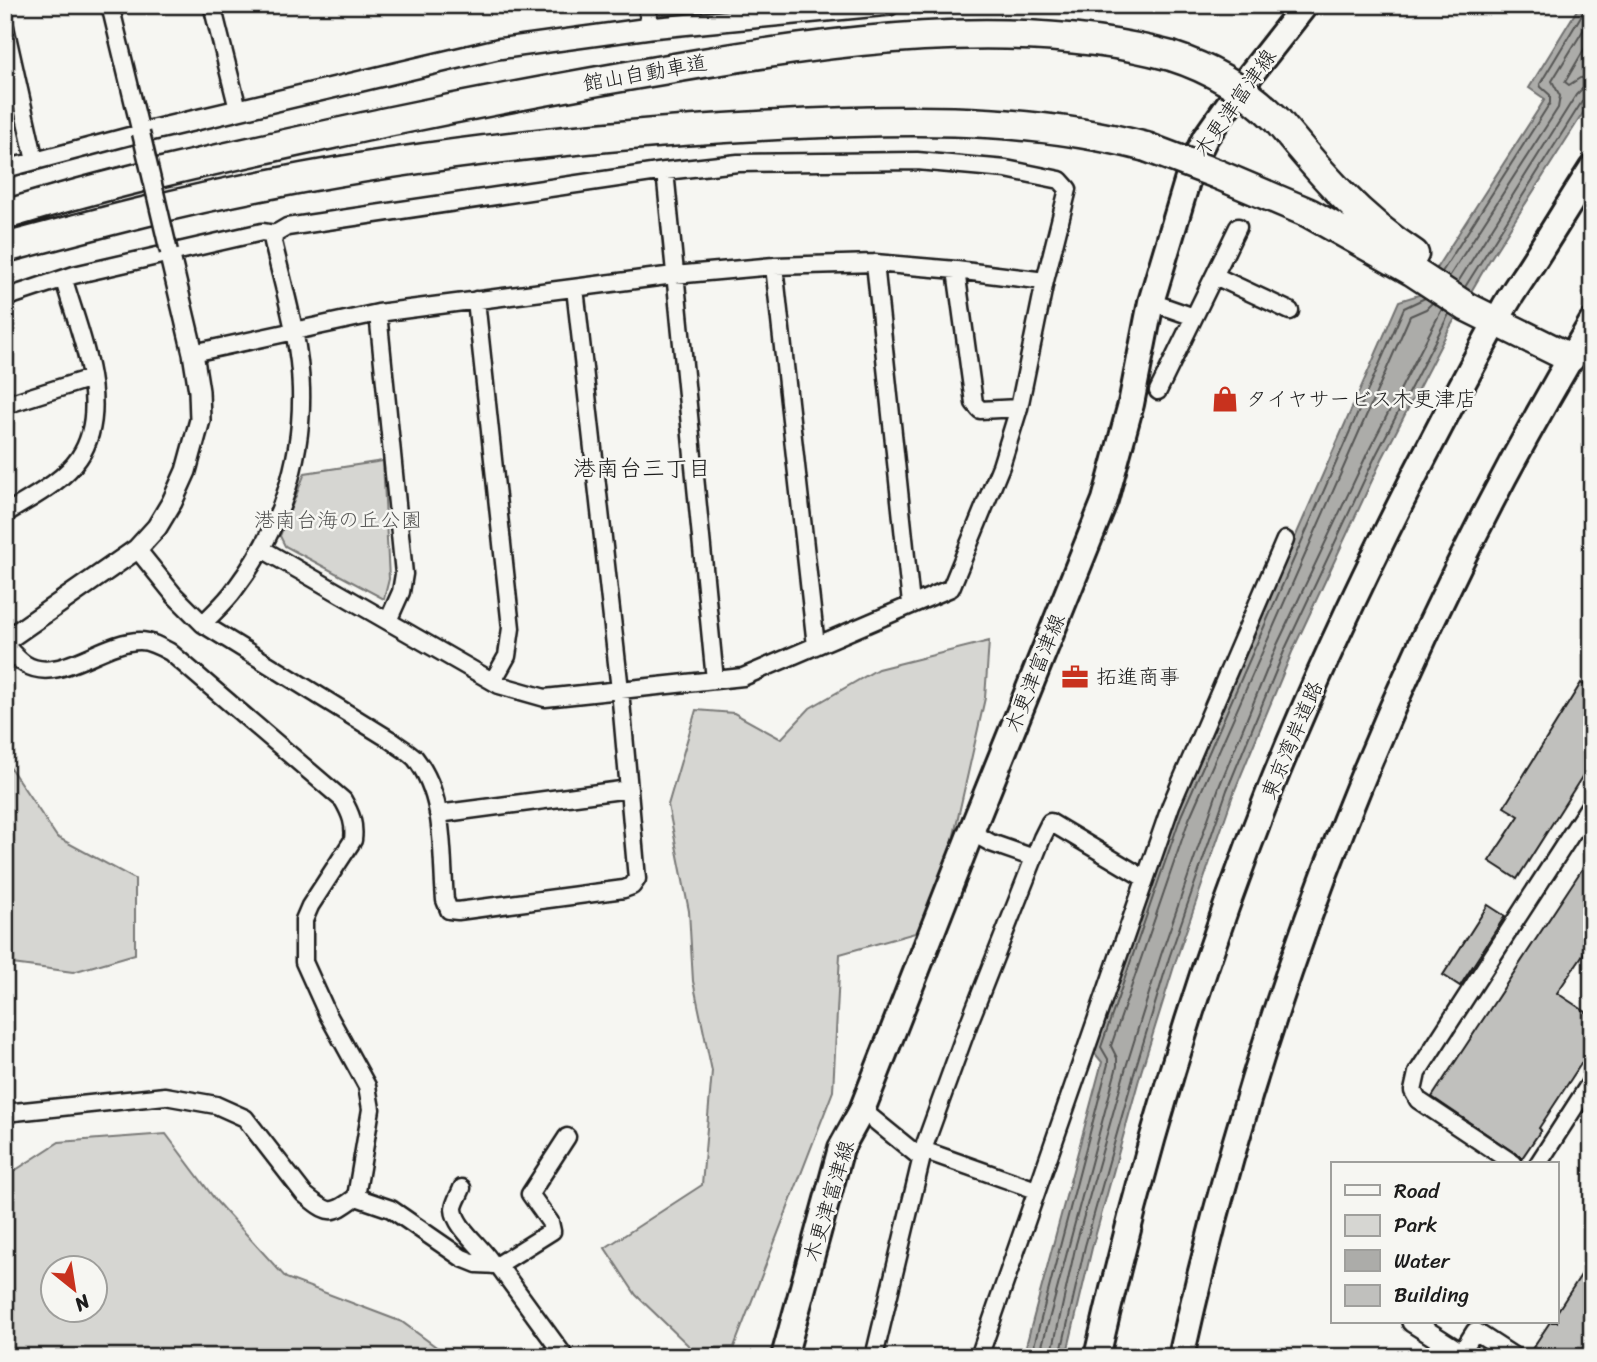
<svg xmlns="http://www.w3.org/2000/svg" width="1597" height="1362" font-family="Sriracha,'Klee One',sans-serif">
<rect width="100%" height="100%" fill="#f6f6f2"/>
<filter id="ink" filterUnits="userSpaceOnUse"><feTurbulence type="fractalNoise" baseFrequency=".0143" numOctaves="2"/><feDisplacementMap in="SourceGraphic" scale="14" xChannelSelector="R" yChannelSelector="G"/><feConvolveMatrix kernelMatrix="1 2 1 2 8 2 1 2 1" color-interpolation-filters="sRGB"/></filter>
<g filter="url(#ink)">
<path fill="#d6d6d2" stroke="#797977" stroke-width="2" fill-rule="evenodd" d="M383,461L389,579L384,599L285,546L280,536L305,473Z
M989,641L985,698L933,928L840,954L833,1091L734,1347L692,1349L636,1295L605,1248L702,1185L712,1071L693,981L689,911L668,805L696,710L734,713L781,739L810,708L878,669Z
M5,760L57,837L135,879V954L73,972L5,963Z
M166,1134L217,1202L286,1278L402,1322L450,1357H5V1177L59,1142ZM52,1268H94V1310H52Z"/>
<path fill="#acaca9" stroke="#727271" stroke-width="2" d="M1580,5H1592V99L1489,261L1449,329L1382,459L1292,652L1234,792L1176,960L1141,1072L1092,1248L1066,1357H1023L1102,1062L1092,1050L1174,813L1399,301L1419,295L1545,99L1529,88Z"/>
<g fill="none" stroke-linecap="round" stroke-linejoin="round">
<path stroke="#565654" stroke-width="2" d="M1592,36L1565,82L1569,85L1580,78L1592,77
M1442,272L1550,103V95L1541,87L1540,84L1584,11L1585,5
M1449,277L1558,108L1560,96L1552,81L1592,16
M1458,282L1576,95L1582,89L1592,87
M1465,287L1583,100L1592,96
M1031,1357L1108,1064V1059L1101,1047L1181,816L1404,308L1425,298
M1039,1357L1117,1066V1058L1111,1046L1189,819L1410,316L1426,309L1432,303
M1051,1357L1076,1244L1126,1067L1161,955L1219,787L1277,645L1368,452L1442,309
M1060,1357L1085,1246L1135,1070L1169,958L1227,790L1285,649L1376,455L1449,314"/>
</g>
<path fill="#c0c0bd" stroke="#1c1c1c" stroke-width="2" d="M1581,683L1592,690V761L1517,879L1489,861L1519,816L1504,807Z
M1592,854V941L1557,993L1592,1016V1047L1539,1128L1541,1130L1522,1158L1432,1097Z
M1488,905L1505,916L1460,986L1443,975Z
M1592,1258V1357H1537L1530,1352L1550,1322H1557V1312Z"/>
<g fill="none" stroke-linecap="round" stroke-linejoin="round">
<g stroke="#1c1c1c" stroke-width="21">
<path id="minor" d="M212,5L238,109
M647,5L650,28
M5,27L35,161
M5,169L141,133L110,5
M665,171L715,680
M875,263L911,604
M774,266L816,646
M956,270L974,403L980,410L1019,408
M1215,276L1290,311
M5,298L74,275L262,232L275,234
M476,300L511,628L507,656L493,681
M1151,302L1194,317
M378,313L404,574L401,592L388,621
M193,353L378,313L674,275L774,266L875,263L956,270L1045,281
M1158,391L1238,227
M5,405L91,378
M5,514C30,498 62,483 79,458C113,408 79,333 64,280
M137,549L174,595L203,624L389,739C397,745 408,751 415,758C446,796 441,854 445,900L449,910L458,911L624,889L632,886L637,879L620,690L575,288
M203,624C213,613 226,602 235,589C279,531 303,462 301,389C300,340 284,289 273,242L275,234L287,227L665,171L738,163L917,161L1006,169L1060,180L1068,189L1045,281L1019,408L1001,466L951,588L743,677L545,698L499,685L262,549
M5,645C11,651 18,660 25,664C58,685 102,641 140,641C150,641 161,647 170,652L343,800C351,814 355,824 353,840L310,906L304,920V962L327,1013L367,1086L371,1109L356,1197C331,1216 328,1214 304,1194L245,1118L216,1105L165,1096L5,1113
M438,814L629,789
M971,832L991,843L1034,858
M862,1110L921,1158
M923,1150L1036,1190
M1514,1164L1418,1100L1413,1091L1417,1073L1592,802
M1538,1164L1592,1080
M462,1188C460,1194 454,1203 454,1209C455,1228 484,1248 493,1265
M356,1197L391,1209L462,1258L477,1264L498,1265L565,1357
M498,1265L552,1231L550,1222L530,1194L567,1137
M1461,1353L1475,1331L1515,1357
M874,1357L925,1144L969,1023L1042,838L1050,822L1144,878
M979,1357L1171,805L1285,540"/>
</g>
<g stroke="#1c1c1c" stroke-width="24">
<path id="tertiary" d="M141,133L497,49L650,28L889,5
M5,641L137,549L157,527L172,502L186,471L200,420L199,391L193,353L169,252
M1412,1322L1467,1357"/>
</g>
<g stroke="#1c1c1c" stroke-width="30">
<path id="primary" d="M784,1357L841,1148L862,1110L971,832L1105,500L1131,404L1151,302L1192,165L1205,138L1243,84L1305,5"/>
</g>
<g stroke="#1c1c1c" stroke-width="30">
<path id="trunk" d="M1097,1357C1141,1162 1198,971 1272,785C1338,622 1417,465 1502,311C1511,294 1523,278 1533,262C1553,231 1572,199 1592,168
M1181,1357C1261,994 1400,640 1592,322"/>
</g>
<g stroke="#1c1c1c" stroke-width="33">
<path id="motorway" d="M1277,120C1318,170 1359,219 1414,254
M1217,174L1309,213L1412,271L1467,307L1570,358
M5,215C130,176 259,150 387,122C483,102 578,84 674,68C831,41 1015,14 1171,56
M5,248C95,224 185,200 276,183C435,152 598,135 759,126C887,119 1021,114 1146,147"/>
</g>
<use href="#minor" stroke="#f6f6f2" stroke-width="16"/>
<use href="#tertiary" stroke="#f6f6f2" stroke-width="19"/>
<use href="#primary" stroke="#f6f6f2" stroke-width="24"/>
<use href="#trunk" stroke="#f6f6f2" stroke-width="24"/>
<use href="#motorway" stroke="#f6f6f2" stroke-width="28"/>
<g stroke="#1c1c1c" stroke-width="21" stroke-linecap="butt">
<path id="minor-bridge" d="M141,133L169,252"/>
</g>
<g stroke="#1c1c1c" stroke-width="33" stroke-linecap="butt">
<path id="motorway-bridge" d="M1171,56C1212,69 1246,89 1277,120
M1146,147L1217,174"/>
</g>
<use href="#minor-bridge" stroke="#f6f6f2" stroke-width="16"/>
<use href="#motorway-bridge" stroke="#f6f6f2" stroke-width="28"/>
</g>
</g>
<defs>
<g id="shop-bare" transform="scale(2.1)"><path d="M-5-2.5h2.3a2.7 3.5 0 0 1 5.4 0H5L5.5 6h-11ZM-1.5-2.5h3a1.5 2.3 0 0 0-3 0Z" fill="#c8321e" stroke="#f6f6f2" stroke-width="2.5" paint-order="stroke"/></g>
<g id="office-bare" transform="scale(2.1)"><path d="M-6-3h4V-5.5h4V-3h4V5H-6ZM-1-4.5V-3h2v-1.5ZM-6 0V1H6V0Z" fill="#c8321e" stroke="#f6f6f2" stroke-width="2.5" paint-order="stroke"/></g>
</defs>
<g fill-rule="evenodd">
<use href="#shop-bare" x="1225" y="399"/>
<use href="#office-bare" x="1075" y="677"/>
</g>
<g text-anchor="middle" stroke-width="5" stroke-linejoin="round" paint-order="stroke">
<g font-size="21" fill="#1c1c1c" stroke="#f6f6f2">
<text transform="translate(645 73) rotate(-10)" y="7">館山自動車道</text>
<text transform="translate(1235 103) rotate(-55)" y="7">木更津富津線</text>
<text transform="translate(1035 673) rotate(-68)" y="7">木更津富津線</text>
<text transform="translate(1292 740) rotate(-67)" y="7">東京湾岸道路</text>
<text transform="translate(829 1201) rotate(-73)" y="7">木更津富津線</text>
</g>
<g font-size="21" fill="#1c1c1c" stroke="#f6f6f2" text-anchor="start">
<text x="1246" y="406">タイヤサービス木更津店</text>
<text x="1096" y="684">拓進商事</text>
</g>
<g font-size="21" fill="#545453" stroke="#f6f6f2">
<text x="338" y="527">港南台海の丘公園</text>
</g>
<g font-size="23" fill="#1c1c1c" stroke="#f6f6f2">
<text x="642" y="476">港南台三丁目</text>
</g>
</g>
<rect width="1597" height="1362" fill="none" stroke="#f6f6f2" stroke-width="28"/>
<rect x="14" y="14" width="1569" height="1334" fill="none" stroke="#1c1c1c" stroke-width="2.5" filter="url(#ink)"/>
<rect x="1331" y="1162" width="228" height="161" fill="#f6f6f2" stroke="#9f9f9c" stroke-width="2"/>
<rect x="1345" y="1185" width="35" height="10" fill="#f6f6f2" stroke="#9f9f9c" stroke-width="2"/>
<text x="1394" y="1198" font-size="21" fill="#1c1c1c">Road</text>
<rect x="1345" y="1215" width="35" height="21" fill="#d6d6d2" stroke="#9f9f9c" stroke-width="2"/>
<text x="1394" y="1232" font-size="21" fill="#1c1c1c">Park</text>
<rect x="1345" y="1250" width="35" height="21" fill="#acaca9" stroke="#9f9f9c" stroke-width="2"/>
<text x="1394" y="1268" font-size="21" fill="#1c1c1c">Water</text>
<rect x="1345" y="1285" width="35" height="21" fill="#c0c0bd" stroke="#9f9f9c" stroke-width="2"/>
<text x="1394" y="1302" font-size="21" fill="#1c1c1c">Building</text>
<g transform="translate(74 1289) rotate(150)"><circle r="33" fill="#f6f6f2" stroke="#9f9f9c" stroke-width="2"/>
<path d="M0-5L12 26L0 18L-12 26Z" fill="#c8321e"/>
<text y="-10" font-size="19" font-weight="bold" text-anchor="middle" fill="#1c1c1c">N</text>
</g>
</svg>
